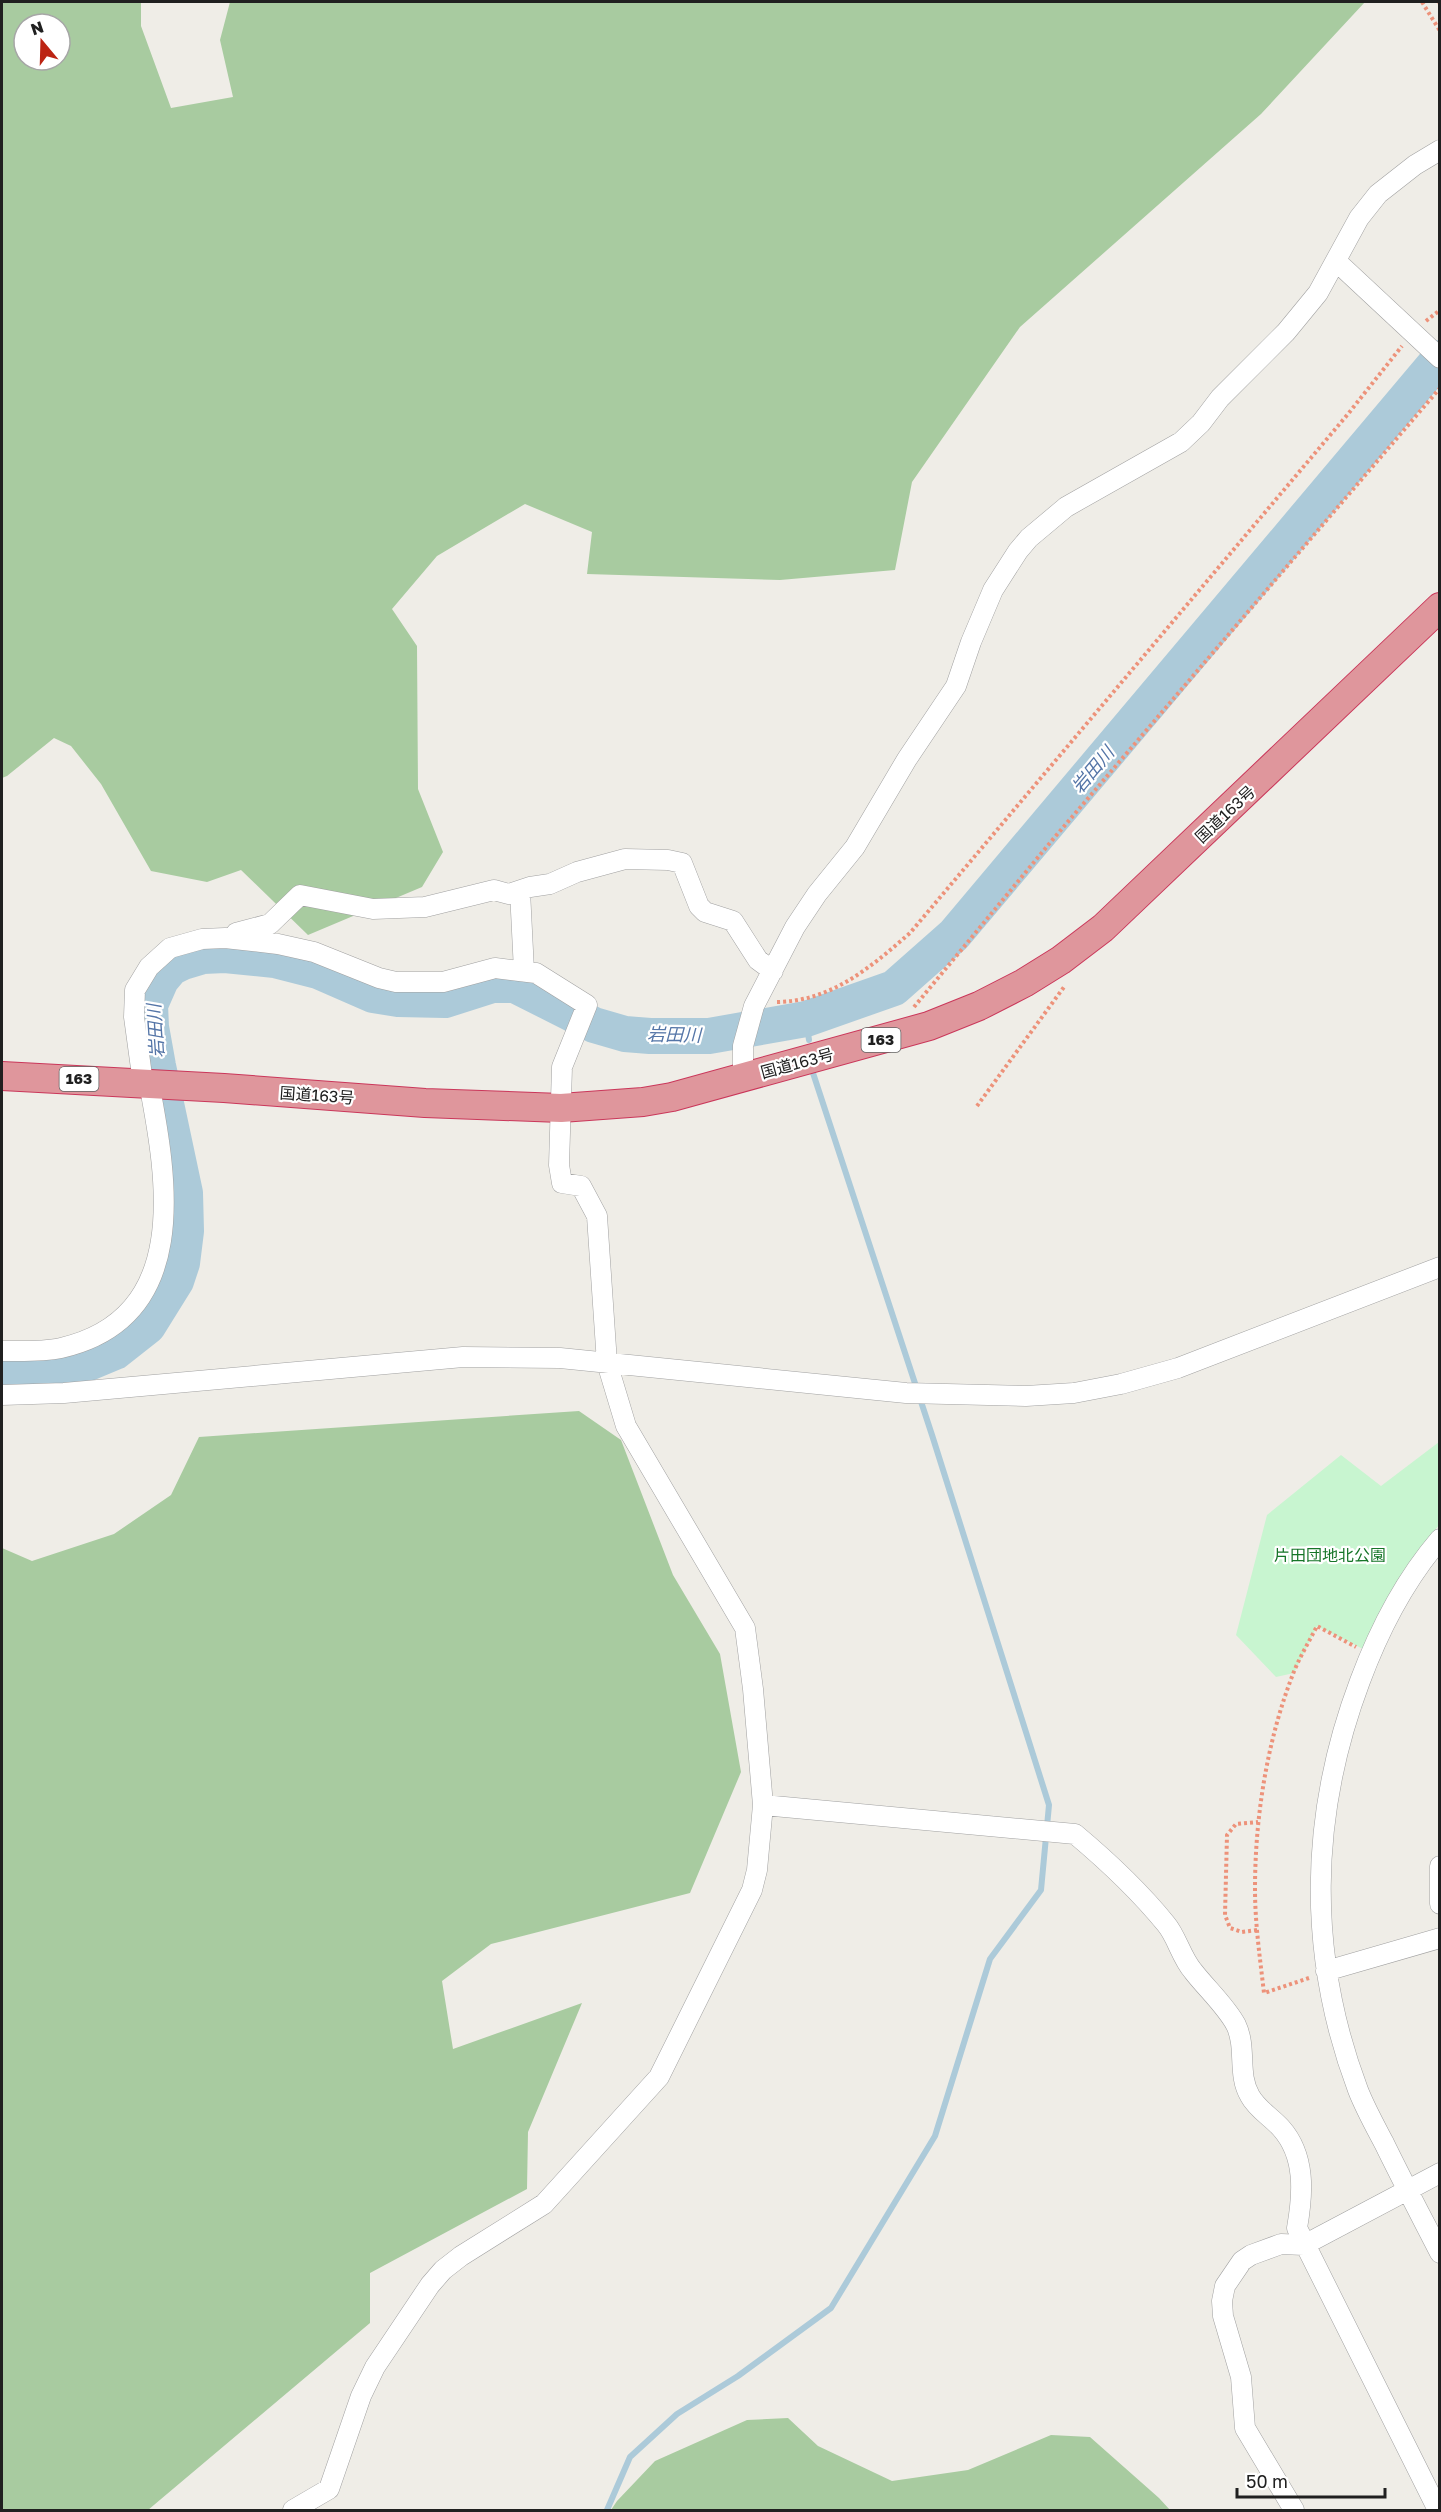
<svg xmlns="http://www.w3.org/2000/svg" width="1441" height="2512" font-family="'Golos Text','Noto Sans JP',sans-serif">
<rect width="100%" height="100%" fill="#efede7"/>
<path fill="#a8cba0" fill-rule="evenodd" d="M2,2H141V26L171,108L233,97L220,40L230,2H1365L1261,114L1020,327L912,482L895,570L780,580L587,574L592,532L525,504L437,556L392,609L417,646L418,789L443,852L422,887L308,935L241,870L207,882L151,871L101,784L71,746L54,738L7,776L2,778ZM24,24H60V60H24Z
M579,1411L621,1440L673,1575L720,1654L741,1772L690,1893L491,1944L442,1981L453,2049L582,2003L528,2132L527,2189L370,2273V2323L148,2510H2V1548L32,1561L114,1534L171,1495L199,1437Z
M788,2418L818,2446L892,2481L968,2470L1051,2435L1090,2437L1159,2498L1170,2510H611L617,2501L655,2461L747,2420Z"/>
<path fill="#c8f5d0" d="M1439,1442V1525L1427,1540L1363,1649L1317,1626L1294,1673L1276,1677L1236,1635L1267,1515L1341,1455L1381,1486Z"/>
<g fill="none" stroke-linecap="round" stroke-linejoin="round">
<path stroke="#accad9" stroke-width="6" d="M806,1019L809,1040
M607,2510L630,2457L677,2414L738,2376L831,2308L935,2136L990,1959L1041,1890L1049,1805L932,1435L812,1070"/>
<path stroke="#accad9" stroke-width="36" d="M2,1373L72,1370L115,1352L148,1326L176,1281L182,1263L186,1231L185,1193L158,1066L151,1027L150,1005L161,980L171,968L183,962L203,956L225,955L275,960L318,971L373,995L398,999L445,1000L492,985H515L594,1025L625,1034L650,1036H709L806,1019L894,988L954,935L1440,358"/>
<g stroke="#a1a1a1" stroke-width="21">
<path id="minor" d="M1336,261L1440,358
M520,891L524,971
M236,933L270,924L300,895L373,909L425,907L494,890L509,894L530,887L550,884L577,872L625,859L668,860L682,863L699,906L705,912L733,921L758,960L773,971
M743,1077V1046L754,1006L795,927L817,894L855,847L907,759L956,686L971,642L993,590L1018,551L1029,538L1066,507L1181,442L1201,423L1220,398L1286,332L1318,293L1359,218L1378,194L1415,165L1440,150
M143,1083L134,1017L135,990L149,967L170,948L202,939L225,938L278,944L314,952L379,978L396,982H443L495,968L536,973L587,1005L562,1067L559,1165L562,1183L581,1186L597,1216L607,1363L626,1426L745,1628L753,1689L763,1805L757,1870L752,1890L659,2077L544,2204L461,2256L443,2270L430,2285L375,2367L361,2396L329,2489L293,2510
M2,1351C21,1351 42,1352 61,1348C191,1318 168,1182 149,1083
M2,1395L64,1393L463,1357L560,1358L906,1393L1026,1396L1074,1393L1121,1384L1178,1368L1440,1267
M1440,1539C1404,1581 1379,1630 1360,1681C1309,1816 1307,1955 1358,2090C1365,2108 1375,2126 1384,2143C1402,2180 1421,2216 1440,2253
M763,1805L1075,1834C1106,1860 1140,1892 1166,1924C1177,1937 1181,1957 1193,1971C1206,1988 1226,2006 1236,2025C1247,2048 1237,2074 1250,2096C1257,2109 1271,2117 1281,2128C1306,2156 1303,2194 1297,2228L1438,2510
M1440,1866V1904
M1326,1971L1440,1938
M1294,2510L1245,2428L1241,2377L1223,2316L1222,2301L1225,2286L1242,2261L1251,2255L1281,2244L1304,2245L1440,2173"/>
</g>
<g stroke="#ca375a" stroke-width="30">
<path id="highway" d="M2,1076L224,1088L425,1103L561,1108L643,1102L672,1097L929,1026L979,1006L1024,983L1061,960L1103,928L1440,607"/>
</g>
<path stroke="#ed927a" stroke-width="4" stroke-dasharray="3 3" stroke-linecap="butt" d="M1422,2L1440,31
M1439,2L1440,4
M1426,321L1440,310
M777,1002C832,1001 871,967 910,933L1348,414L1402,346
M914,1007L1054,838L1440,388
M977,1106L1064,987
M1257,1930L1242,1932L1230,1928L1225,1915L1227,1835L1236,1824L1258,1822
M1309,1978L1264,1993C1260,1958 1255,1924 1255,1889C1255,1817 1267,1741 1293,1674C1299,1658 1309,1642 1317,1626L1356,1647"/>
<use href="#minor" stroke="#fff" stroke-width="20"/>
<use href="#highway" stroke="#df969c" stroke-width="28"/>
</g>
<g text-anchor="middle" stroke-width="4.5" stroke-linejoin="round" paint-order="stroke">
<g fill="#fff" stroke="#636363" stroke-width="1.5">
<rect x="861.5" y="1028" width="39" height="24" rx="4.5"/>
<rect x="59.5" y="1067" width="39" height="24" rx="4.5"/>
</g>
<g font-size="15" font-weight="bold" fill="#202020">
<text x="881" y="1045">163</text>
<text x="79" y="1084">163</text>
</g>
<g font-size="16" fill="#202020" stroke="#fff">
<text transform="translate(1225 814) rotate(-43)" y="6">国道163号</text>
<text transform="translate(797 1063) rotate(-15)" y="6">国道163号</text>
<text transform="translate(317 1095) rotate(4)" y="6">国道163号</text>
</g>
<g font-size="16" fill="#167528" stroke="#fff">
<text x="1330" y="1561">片田団地北公園</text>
</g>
<g font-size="18" font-style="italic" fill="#5475a7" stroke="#fff">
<text transform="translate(1093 770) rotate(-50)" y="6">岩田川</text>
<text transform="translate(156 1031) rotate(-94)" y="6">岩田川</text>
<text transform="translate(674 1035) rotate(1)" y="6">岩田川</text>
</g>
</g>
<rect width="1441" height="2512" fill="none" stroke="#202020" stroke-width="6"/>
<g transform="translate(42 42) rotate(341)"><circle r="28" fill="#ffffff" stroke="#a6a6a6" stroke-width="1.5"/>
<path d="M0-4.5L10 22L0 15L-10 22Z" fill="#bc2413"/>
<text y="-9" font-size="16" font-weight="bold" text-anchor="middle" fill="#202020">N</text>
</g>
<path d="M1237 2488v9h148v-9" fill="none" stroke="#202020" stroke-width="3"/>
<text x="1246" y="2488" font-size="18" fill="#202020" stroke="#ffffff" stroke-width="4.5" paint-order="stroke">50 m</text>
</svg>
